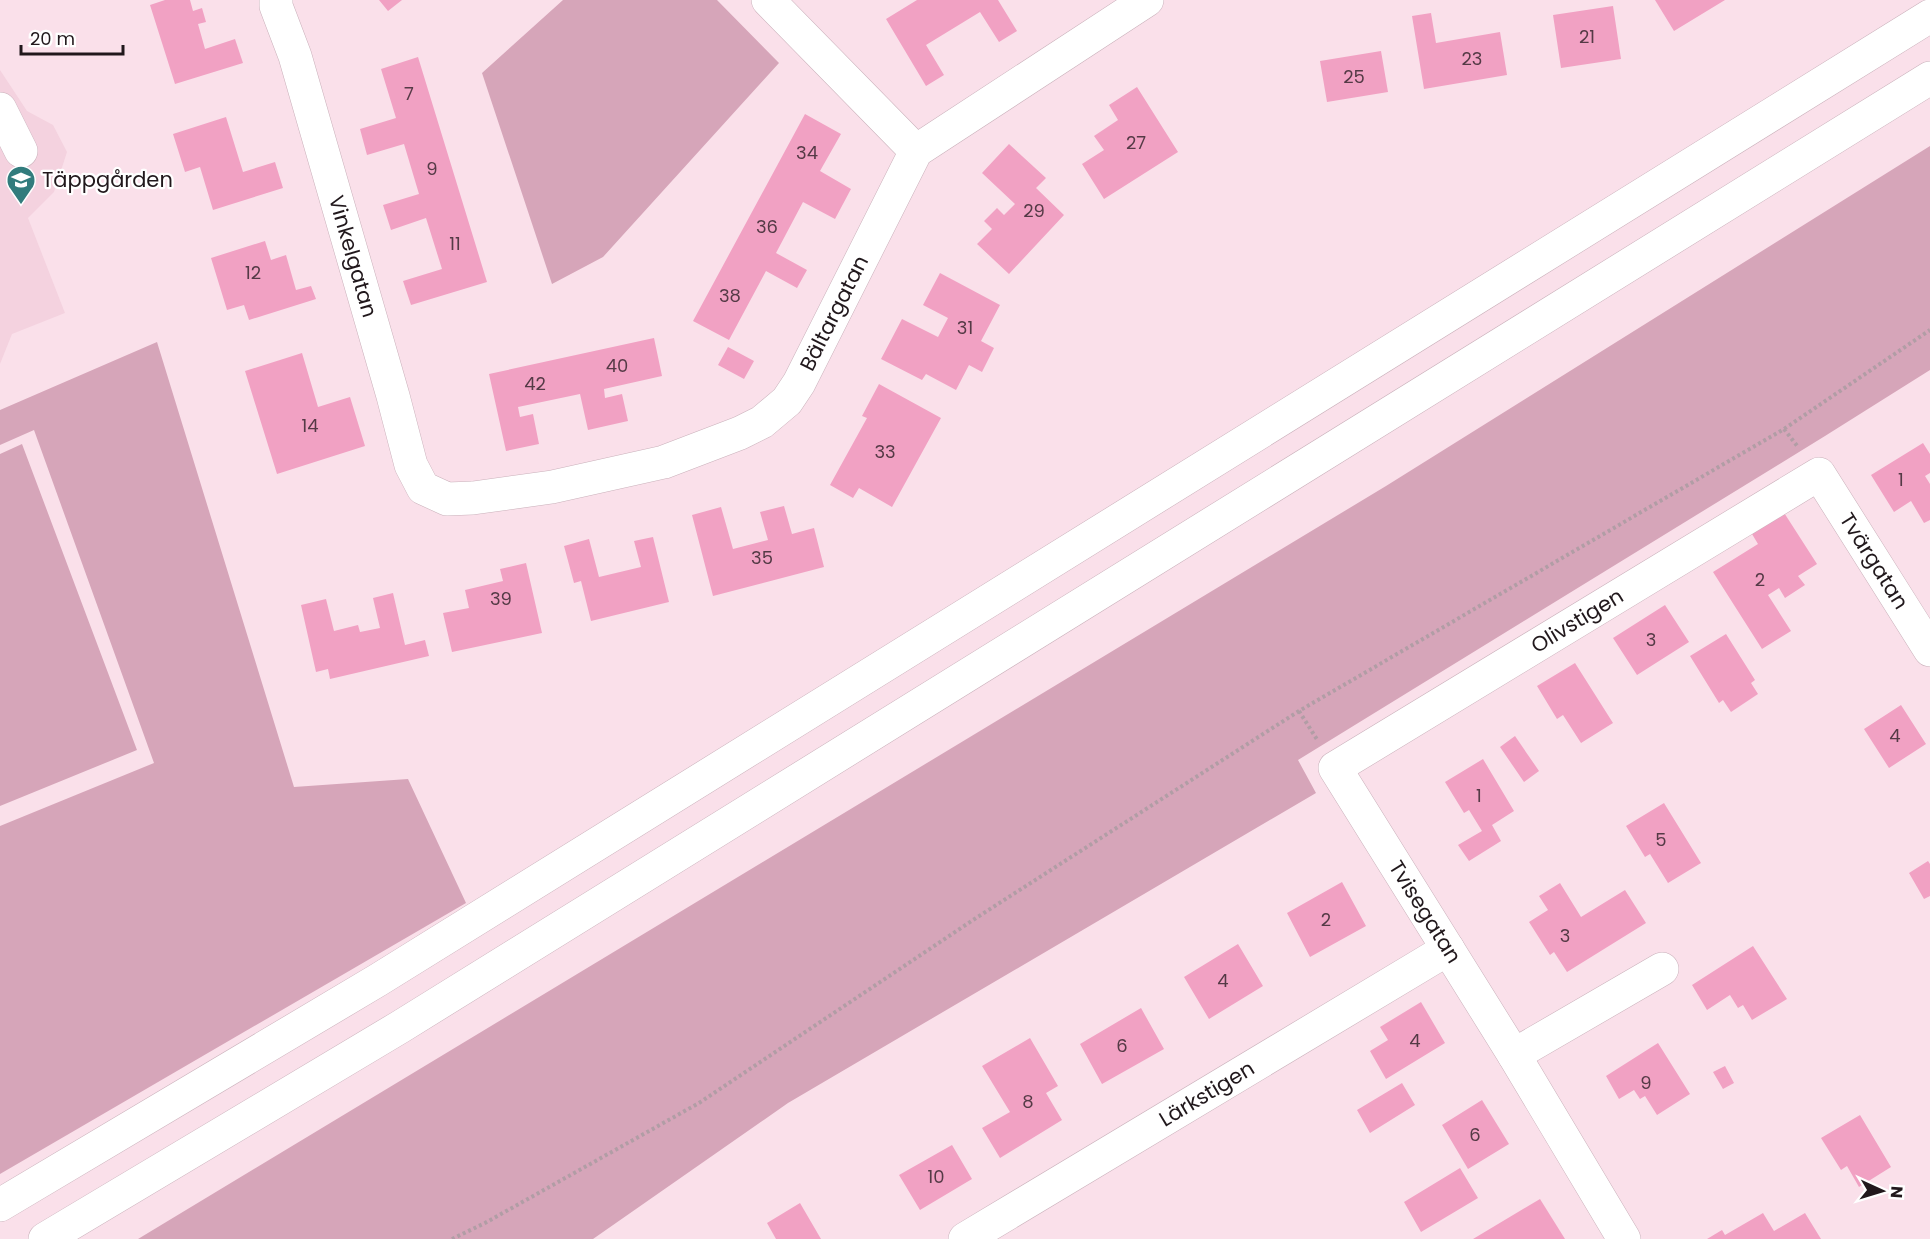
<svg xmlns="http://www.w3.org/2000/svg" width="1930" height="1239" font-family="Poppins,sans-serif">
<rect width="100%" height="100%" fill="#fae0ea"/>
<path fill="#f4d2df" d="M0,70L27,111L53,125L67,152L54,192L28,218L65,313L12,334L0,364Z"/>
<path fill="#d6a5b9" d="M563,0H717L779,63L603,257L552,284L482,73Z
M1930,146V370L1825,436L1298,760L1316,793L788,1103L593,1239H138L1386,486Z
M157,342L294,787L408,779L466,903L0,1174V826L154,763L34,430L0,445V410Z
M22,444L137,750L0,806V454Z"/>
<path fill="#f1a1c3" d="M165,0H190L193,11L202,8L206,22L198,24L205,49L235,39L243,63L175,84L150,5Z
M379,0H402L388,11Z
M917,0H998L1017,31L999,42L980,12L926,45L944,75L926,86L886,19Z
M1655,0H1725L1674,31Z
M1613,6L1621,59L1561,68L1553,15Z
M1431,13L1436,43L1500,32L1507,75L1424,89L1412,16Z
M1381,51L1388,92L1327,102L1320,61Z
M418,57L487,282L411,305L403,281L442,269L426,218L391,230L383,205L419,194L404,144L367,155L360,129L396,118L381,69Z
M1137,87L1178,152L1104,199L1082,164L1104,150L1094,136L1118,120L1109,105Z
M805,114L841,134L820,171L851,189L835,219L803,202L776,253L807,270L797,288L766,271L729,340L693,321Z
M226,117L243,172L275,162L283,188L213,210L200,167L185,172L173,134Z
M1009,144L1046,178L1036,188L1064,215L1009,274L977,244L992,229L984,221L997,208L1004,215L1015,204L982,173Z
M265,241L271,260L286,255L296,290L311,286L316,299L249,320L244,305L227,310L211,258Z
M940,273L1000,305L981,341L994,348L982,372L969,365L956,390L926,374L922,380L881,359L902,319L938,337L948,318L923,305Z
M654,338L662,376L604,389L605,398L622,394L628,421L588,430L580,394L518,407L520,417L533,414L539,444L506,451L489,374Z
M728,347L754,361L744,379L718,365Z
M302,353L318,407L350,397L365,446L277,474L245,371Z
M879,384L941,418L892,507L859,488L853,498L830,485L867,418L862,416Z
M1923,443L1930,454V473L1925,476L1930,484V520L1924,523L1911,501L1894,512L1871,475Z
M784,506L792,534L814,528L824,567L713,596L692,515L721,507L733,549L768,540L760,512Z
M1781,508L1817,564L1798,576L1805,585L1785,598L1779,588L1768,595L1791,631L1762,649L1713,572L1758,544L1749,529Z
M653,537L669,602L591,621L581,581L574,583L564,546L589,539L599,577L641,567L634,541Z
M526,563L542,633L452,652L443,613L469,608L465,590L503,581L500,569Z
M393,593L405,645L425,640L429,656L330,679L328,669L316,672L301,605L326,599L334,631L358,625L360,632L380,628L373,598Z
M1665,605L1689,642L1637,675L1613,638Z
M1726,634L1755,680L1751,683L1758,694L1731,712L1723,700L1719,703L1690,656Z
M1575,663L1613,723L1581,743L1563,715L1557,719L1537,686Z
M1901,705L1926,744L1889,768L1864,729Z
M1515,736L1539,771L1524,782L1500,747Z
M1483,759L1514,811L1492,825L1501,841L1469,861L1458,845L1482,831L1469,810L1464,813L1445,782Z
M1664,803L1701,863L1668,883L1650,854L1645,857L1626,826Z
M1928,861L1930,864V896L1924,899L1909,873Z
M1342,882L1366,926L1310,957L1287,913Z
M1560,883L1581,917L1625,890L1646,923L1567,972L1554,952L1550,955L1529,922L1548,910L1539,896Z
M1238,944L1263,986L1209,1019L1184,977Z
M1753,946L1787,999L1752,1020L1743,1005L1738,1008L1730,995L1707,1010L1692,985Z
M1421,1002L1445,1043L1386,1079L1370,1051L1388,1040L1380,1027Z
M1141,1008L1164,1049L1102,1084L1080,1044Z
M1030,1038L1058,1086L1046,1093L1062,1120L1000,1158L982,1128L1010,1112L982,1066Z
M1658,1043L1690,1094L1657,1115L1645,1096L1640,1099L1634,1090L1619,1099L1606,1076Z
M1725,1066L1734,1083L1723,1089L1713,1072Z
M1402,1083L1415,1105L1370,1133L1357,1110Z
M1482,1100L1509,1144L1468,1169L1442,1125Z
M1860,1115L1891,1167L1859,1187L1847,1166L1841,1170L1821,1138Z
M952,1145L972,1179L920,1210L899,1175Z
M1460,1168L1478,1198L1421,1232L1404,1202Z
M1540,1199L1565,1239H1473Z
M800,1203L821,1239H776L767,1223Z
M1763,1213L1774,1231L1805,1213L1821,1239H1707L1722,1230L1725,1235Z"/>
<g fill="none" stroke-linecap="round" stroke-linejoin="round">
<g stroke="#cab1bb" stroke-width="34">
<g id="minor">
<path id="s1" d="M276,0V6L295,56L393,396L411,465L423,488L447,499L473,498L552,487L664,462L740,433L762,422L787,401L799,383L916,151L1147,0"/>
<path d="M768,0L916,151"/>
<path d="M0,109L21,151"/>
<path d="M1514,1055L1662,969"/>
<path id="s2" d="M965,1239L1448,949"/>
<path id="s3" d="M1624,1239L1514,1055L1335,768L1819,474L1930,650"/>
</g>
</g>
<g stroke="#cab1bb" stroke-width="34">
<path id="highway" d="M0,1205L378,980L1930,16
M45,1239L400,1027L1930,78"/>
</g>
<path stroke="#b19da5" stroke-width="4" stroke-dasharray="3 3" stroke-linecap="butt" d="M1784,429L1798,447
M1299,711L1318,741
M452,1239L485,1223L699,1103L976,918L1299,711L1784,429L1930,330"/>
<use href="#minor" stroke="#fff" stroke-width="33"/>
<use href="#highway" stroke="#fff" stroke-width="33"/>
</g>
<defs>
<g id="school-pin" transform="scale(1.5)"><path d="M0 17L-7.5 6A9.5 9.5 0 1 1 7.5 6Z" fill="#327c7d" stroke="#fff"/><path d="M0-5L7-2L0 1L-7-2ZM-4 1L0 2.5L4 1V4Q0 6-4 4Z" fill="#fff"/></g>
</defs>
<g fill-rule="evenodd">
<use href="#school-pin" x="21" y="180"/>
</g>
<g text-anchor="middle" stroke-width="4.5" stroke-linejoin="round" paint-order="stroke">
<g font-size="18" fill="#553a46">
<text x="1587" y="43">21</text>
<text x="1472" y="65">23</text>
<text x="1354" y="83">25</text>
<text x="409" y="100">7</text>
<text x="1136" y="149">27</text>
<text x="807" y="159">34</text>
<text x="432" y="175">9</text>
<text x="1034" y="217">29</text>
<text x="767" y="233">36</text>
<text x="455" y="250">11</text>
<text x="253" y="279">12</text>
<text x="730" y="302">38</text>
<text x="965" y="334">31</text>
<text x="617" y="372">40</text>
<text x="535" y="390">42</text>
<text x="310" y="432">14</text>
<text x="885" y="458">33</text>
<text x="1901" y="486">1</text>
<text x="762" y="564">35</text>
<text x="1760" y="586">2</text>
<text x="501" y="605">39</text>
<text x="1651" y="646">3</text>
<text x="1895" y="742">4</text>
<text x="1479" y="802">1</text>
<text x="1661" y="846">5</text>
<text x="1326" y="926">2</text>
<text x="1565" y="942">3</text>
<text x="1223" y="987">4</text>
<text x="1415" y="1047">4</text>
<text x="1122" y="1052">6</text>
<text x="1646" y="1089">9</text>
<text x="1028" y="1108">8</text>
<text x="1475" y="1141">6</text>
<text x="936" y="1183">10</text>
</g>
<g font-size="21" fill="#21181c" stroke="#fff" text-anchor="start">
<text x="42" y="187">Täppgården</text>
</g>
<g font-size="21" fill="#21181c" stroke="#fff">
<text dy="7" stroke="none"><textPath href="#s1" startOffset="268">Vinkelgatan</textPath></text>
<text dy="7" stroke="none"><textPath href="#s1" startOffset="996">Bältargatan</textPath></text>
<text dy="7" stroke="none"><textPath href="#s3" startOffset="1222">Tvärgatan</textPath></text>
<text dy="7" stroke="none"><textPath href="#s3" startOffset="836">Olivstigen</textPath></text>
<text transform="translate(1425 912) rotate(58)" y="7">Tvisegatan</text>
<text dy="7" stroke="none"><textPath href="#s2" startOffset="282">Lärkstigen</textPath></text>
</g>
</g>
<g transform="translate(1882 1191) rotate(94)" stroke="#ffffff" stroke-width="4.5" paint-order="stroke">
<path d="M0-4.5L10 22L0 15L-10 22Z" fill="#21181c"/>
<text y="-9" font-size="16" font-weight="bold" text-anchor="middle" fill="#21181c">N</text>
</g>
<path d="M21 45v9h102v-9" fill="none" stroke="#21181c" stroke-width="3"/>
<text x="30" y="45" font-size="18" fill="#21181c" stroke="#ffffff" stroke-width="4.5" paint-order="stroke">20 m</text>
</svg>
